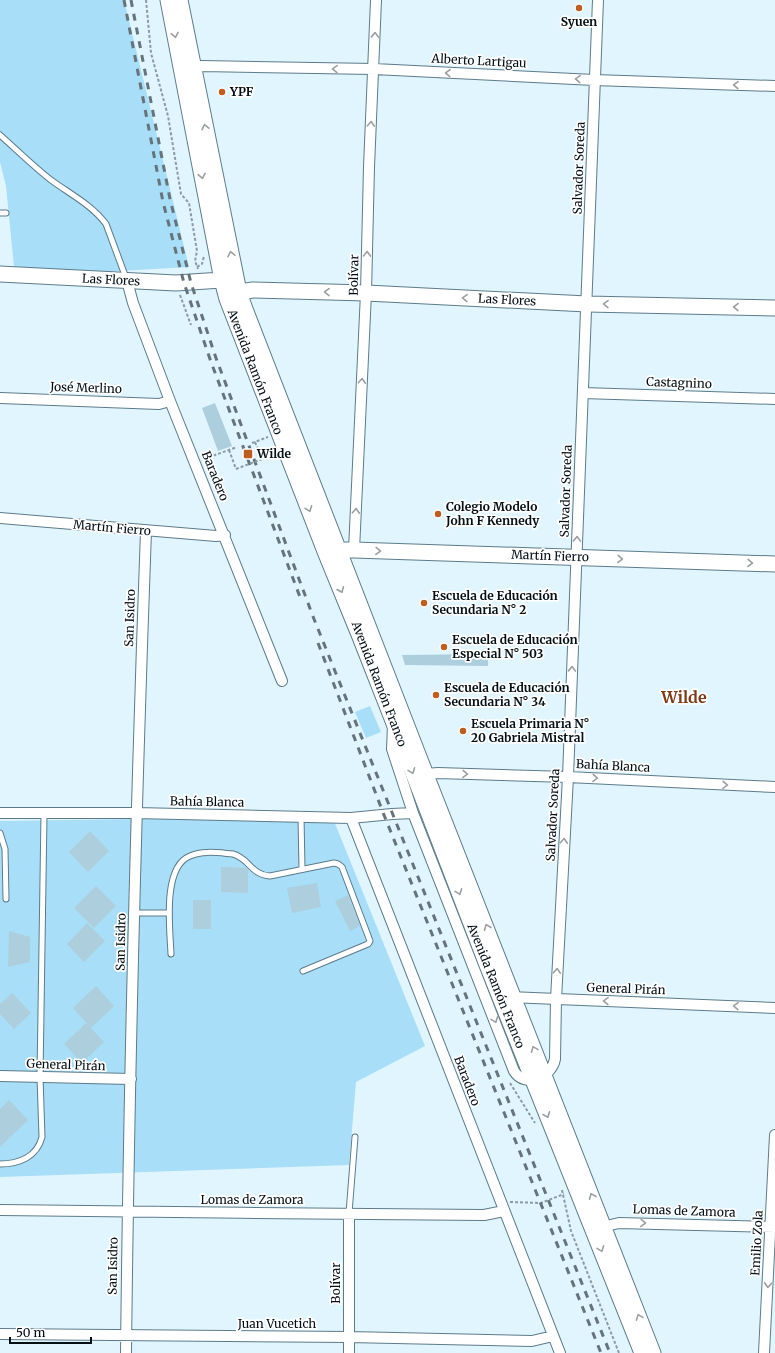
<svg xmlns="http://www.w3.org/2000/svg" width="775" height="1353" font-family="Merriweather,serif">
<rect width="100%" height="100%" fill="#e1f5ff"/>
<path fill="#a8def7" d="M0,0H124L189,267L15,277L6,186L0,162Z
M370,706L381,732L366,738L355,712Z
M332,816L425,1046L356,1082L349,1165L0,1177V821Z"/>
<path fill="#adcedd" d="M215,403L232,446L218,451L202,408Z
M488,654V666L405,665L402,655Z
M90,831L109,851L88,872L69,852Z
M221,867L246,868L248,870V893L221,892Z
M317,883L321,907L292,913L287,888Z
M96,886L116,906L94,928L74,908Z
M348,895L360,926L350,931L335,901Z
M193,900H211V929H193Z
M87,923L105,941L84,962L67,944Z
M9,931L30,937V962L8,967Z
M96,986L114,1006L91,1028L73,1008Z
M12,993L31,1013L14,1029L0,1014V1004Z
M86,1023L104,1042L82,1063L64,1044Z
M9,1100L28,1120L0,1147V1109Z"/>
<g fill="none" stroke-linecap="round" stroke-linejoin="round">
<g stroke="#5c7b89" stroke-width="7">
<path id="lane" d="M0,135C17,150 33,166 51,180C70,194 92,205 106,224L126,278
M0,213H6
M301,817L302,869
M0,833L5,849L6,899
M135,913H169
M171,954C170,929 162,867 190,856C203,850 220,853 233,854C249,858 251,875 270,876L334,863L338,864L342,867L370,941L368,944L303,971
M0,1164C19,1164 37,1157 42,1137L40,1077L44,814
M349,1213L355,1137"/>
</g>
<g stroke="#5c7b89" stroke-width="12">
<path id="street" d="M188,68L202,66L374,69L594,80L775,86
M127,281L133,303L170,401L282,681
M583,393L775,399
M0,398L159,404L170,401
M0,518L216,536L225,535
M354,550L366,293L369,167L376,0
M393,725L392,749L413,813L514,1071C525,1089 552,1077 555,1059L556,999L568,777L598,0
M426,774L438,773L568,777L775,787
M0,813H136L351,818L392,814L413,813
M351,818L560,1353
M509,997L775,1008
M0,1076L131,1079
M0,1210C161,1213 323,1213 484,1215L504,1211
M598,1228L619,1223L775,1227
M0,1334L349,1337L532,1341L553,1336
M126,1353C129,1079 136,805 146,531
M349,1353V1213
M764,1353L775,1135"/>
</g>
<g stroke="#5c7b89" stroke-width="17">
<path id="secondary" d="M168,0L222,280L227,299L326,554L360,637L393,721L487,965L642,1353
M180,0L239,292L245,309C378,658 518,1005 653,1353
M0,274L176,283L222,280
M239,292L253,290L366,293L587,304L775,308
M328,553L337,550H354L775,564"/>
</g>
<path stroke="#8a9ba3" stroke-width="2" stroke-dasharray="3 2" stroke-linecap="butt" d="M146,0L151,53L168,116L181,194L189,203L197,251L195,261L198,269
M197,267L202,264L204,256
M180,295L191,325
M255,442L262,459
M252,443L268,437
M229,450L236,469
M204,459L237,447
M510,1083L535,1123
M562,1190L571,1231L619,1353
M510,1202L541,1203L564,1194"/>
<use href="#lane" stroke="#fff" stroke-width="5"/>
<use href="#street" stroke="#fff" stroke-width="10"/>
<use href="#secondary" stroke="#fff" stroke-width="15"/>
<path stroke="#65747b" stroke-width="3" stroke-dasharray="7 7" stroke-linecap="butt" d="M124,0L163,202L184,283L211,362L300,597
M131,0L170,199L191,283L216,358L314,619L610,1353
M318,643L384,815L601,1353"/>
<path stroke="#8a9ba3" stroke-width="2" stroke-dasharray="3 2" stroke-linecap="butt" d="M236,469L262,459"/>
</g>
<defs><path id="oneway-chevron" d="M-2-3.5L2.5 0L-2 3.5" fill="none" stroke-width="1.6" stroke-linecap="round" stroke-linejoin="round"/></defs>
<g stroke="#9b9fa1">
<use href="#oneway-chevron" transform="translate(175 35) rotate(79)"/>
<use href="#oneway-chevron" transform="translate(375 35) rotate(-88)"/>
<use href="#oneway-chevron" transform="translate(335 69) rotate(-179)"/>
<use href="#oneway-chevron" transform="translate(448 73) rotate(-177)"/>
<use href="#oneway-chevron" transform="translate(578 79) rotate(-177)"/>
<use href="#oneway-chevron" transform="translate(736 85) rotate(-178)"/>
<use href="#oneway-chevron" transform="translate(371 124) rotate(-87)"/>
<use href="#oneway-chevron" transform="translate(205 127) rotate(-102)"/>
<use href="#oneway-chevron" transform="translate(202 176) rotate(79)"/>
<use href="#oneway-chevron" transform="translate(231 254) rotate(-102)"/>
<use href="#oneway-chevron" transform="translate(367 254) rotate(-89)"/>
<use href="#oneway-chevron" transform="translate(327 292) rotate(-179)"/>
<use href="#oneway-chevron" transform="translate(465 298) rotate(-177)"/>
<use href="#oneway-chevron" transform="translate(606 304) rotate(-179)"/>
<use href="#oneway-chevron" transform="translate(736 307) rotate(-179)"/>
<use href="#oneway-chevron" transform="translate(362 381) rotate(-87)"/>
<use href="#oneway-chevron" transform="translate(309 509) rotate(69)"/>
<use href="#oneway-chevron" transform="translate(356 511) rotate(-87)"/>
<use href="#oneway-chevron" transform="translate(577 539) rotate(-88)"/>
<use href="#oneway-chevron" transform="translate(378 551) rotate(2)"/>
<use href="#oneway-chevron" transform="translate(620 559) rotate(2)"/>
<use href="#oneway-chevron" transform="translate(750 563) rotate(2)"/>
<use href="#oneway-chevron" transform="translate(341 590) rotate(67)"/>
<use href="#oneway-chevron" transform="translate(572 669) rotate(-88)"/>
<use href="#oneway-chevron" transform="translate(412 771) rotate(69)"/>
<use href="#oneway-chevron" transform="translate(465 774) rotate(2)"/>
<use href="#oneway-chevron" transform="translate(595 778) rotate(3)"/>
<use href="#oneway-chevron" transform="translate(725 785) rotate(3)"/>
<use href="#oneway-chevron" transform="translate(564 841) rotate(-87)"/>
<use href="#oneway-chevron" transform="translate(459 892) rotate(69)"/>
<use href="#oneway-chevron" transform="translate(487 927) rotate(-112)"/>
<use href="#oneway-chevron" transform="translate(557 971) rotate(-87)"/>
<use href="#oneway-chevron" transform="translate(606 1001) rotate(-178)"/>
<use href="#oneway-chevron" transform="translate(736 1006) rotate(-178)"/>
<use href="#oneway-chevron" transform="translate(495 1020) rotate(69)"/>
<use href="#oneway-chevron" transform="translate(534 1049) rotate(-111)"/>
<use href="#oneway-chevron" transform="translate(547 1115) rotate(68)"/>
<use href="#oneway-chevron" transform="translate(592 1196) rotate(-112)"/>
<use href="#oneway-chevron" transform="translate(643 1223) rotate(2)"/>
<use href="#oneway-chevron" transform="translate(601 1249) rotate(69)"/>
<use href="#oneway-chevron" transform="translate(768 1285) rotate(93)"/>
<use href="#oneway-chevron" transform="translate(639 1317) rotate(-111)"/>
</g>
<g fill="#bf5d20" stroke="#fff" stroke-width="1.5">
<circle cx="579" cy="8" r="4"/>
<circle cx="222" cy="92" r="4"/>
<rect x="243" y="449" width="10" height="10" rx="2"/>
<circle cx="438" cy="514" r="4"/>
<circle cx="424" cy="603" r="4"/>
<circle cx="444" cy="647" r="4"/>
<circle cx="436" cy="695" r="4"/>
<circle cx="463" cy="731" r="4"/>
</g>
<g text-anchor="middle" stroke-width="3.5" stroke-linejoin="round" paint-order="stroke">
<g font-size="12" font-weight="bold" fill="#040f15" stroke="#fff" text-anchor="start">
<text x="579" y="26" text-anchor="middle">Syuen</text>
<text x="230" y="96">YPF</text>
<text x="257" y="458">Wilde</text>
<text x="446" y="511">Colegio Modelo<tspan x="446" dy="14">John F Kennedy</tspan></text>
<text x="432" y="600">Escuela de Educación<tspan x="432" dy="14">Secundaria N° 2</tspan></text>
<text x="452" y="644">Escuela de Educación<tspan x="452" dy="14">Especial N° 503</tspan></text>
<text x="444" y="692">Escuela de Educación<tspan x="444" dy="14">Secundaria N° 34</tspan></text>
<text x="471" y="728">Escuela Primaria N°<tspan x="471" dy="14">20 Gabriela Mistral</tspan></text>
</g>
<g font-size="12" fill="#040f15" stroke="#fff">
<text transform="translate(479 61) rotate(3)" y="4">Alberto Lartigau</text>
<text transform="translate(579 168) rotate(-88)" y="4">Salvador Soreda</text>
<text transform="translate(354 275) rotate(-89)" y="4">Bolívar</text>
<text transform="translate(111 280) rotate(3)" y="4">Las Flores</text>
<text transform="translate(507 300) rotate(3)" y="4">Las Flores</text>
<text transform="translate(255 372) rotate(69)" y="4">Avenida Ramón Franco</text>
<text transform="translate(679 383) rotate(2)" y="4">Castagnino</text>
<text transform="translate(86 388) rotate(2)" y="4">José Merlino</text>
<text transform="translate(215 476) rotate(68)" y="4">Baradero</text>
<text transform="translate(566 491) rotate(-88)" y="4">Salvador Soreda</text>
<text transform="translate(112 528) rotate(5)" y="4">Martín Fierro</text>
<text transform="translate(550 556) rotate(2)" y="4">Martín Fierro</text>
<text transform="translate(130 618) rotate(-88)" y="4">San Isidro</text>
<text transform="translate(379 684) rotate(69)" y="4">Avenida Ramón Franco</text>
<text transform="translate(613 766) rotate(3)" y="4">Bahía Blanca</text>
<text transform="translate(207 802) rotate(1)" y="4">Bahía Blanca</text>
<text transform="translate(553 815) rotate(-87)" y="4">Salvador Soreda</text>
<text transform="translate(121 942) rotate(-89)" y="4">San Isidro</text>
<text transform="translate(496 986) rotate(68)" y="4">Avenida Ramón Franco</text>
<text transform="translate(626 989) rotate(2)" y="4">General Pirán</text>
<text transform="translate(66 1065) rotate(2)" y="4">General Pirán</text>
<text transform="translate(467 1081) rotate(69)" y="4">Baradero</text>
<text x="252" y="1204">Lomas de Zamora</text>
<text transform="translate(684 1211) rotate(2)" y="4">Lomas de Zamora</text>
<text transform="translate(757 1243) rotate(-87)" y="4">Emilio Zola</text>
<text transform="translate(113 1266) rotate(-89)" y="4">San Isidro</text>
<text transform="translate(336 1283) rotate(-90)" y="4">Bolívar</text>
<text x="277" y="1328">Juan Vucetich</text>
</g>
<g font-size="16" font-weight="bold" fill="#7a3c17" stroke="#fff">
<text x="684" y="703">Wilde</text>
</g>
</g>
<path d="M10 1337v6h81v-6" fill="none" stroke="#040f15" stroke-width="2"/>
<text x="16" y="1337" font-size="12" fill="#040f15" stroke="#ffffff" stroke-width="3" paint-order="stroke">50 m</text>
</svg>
